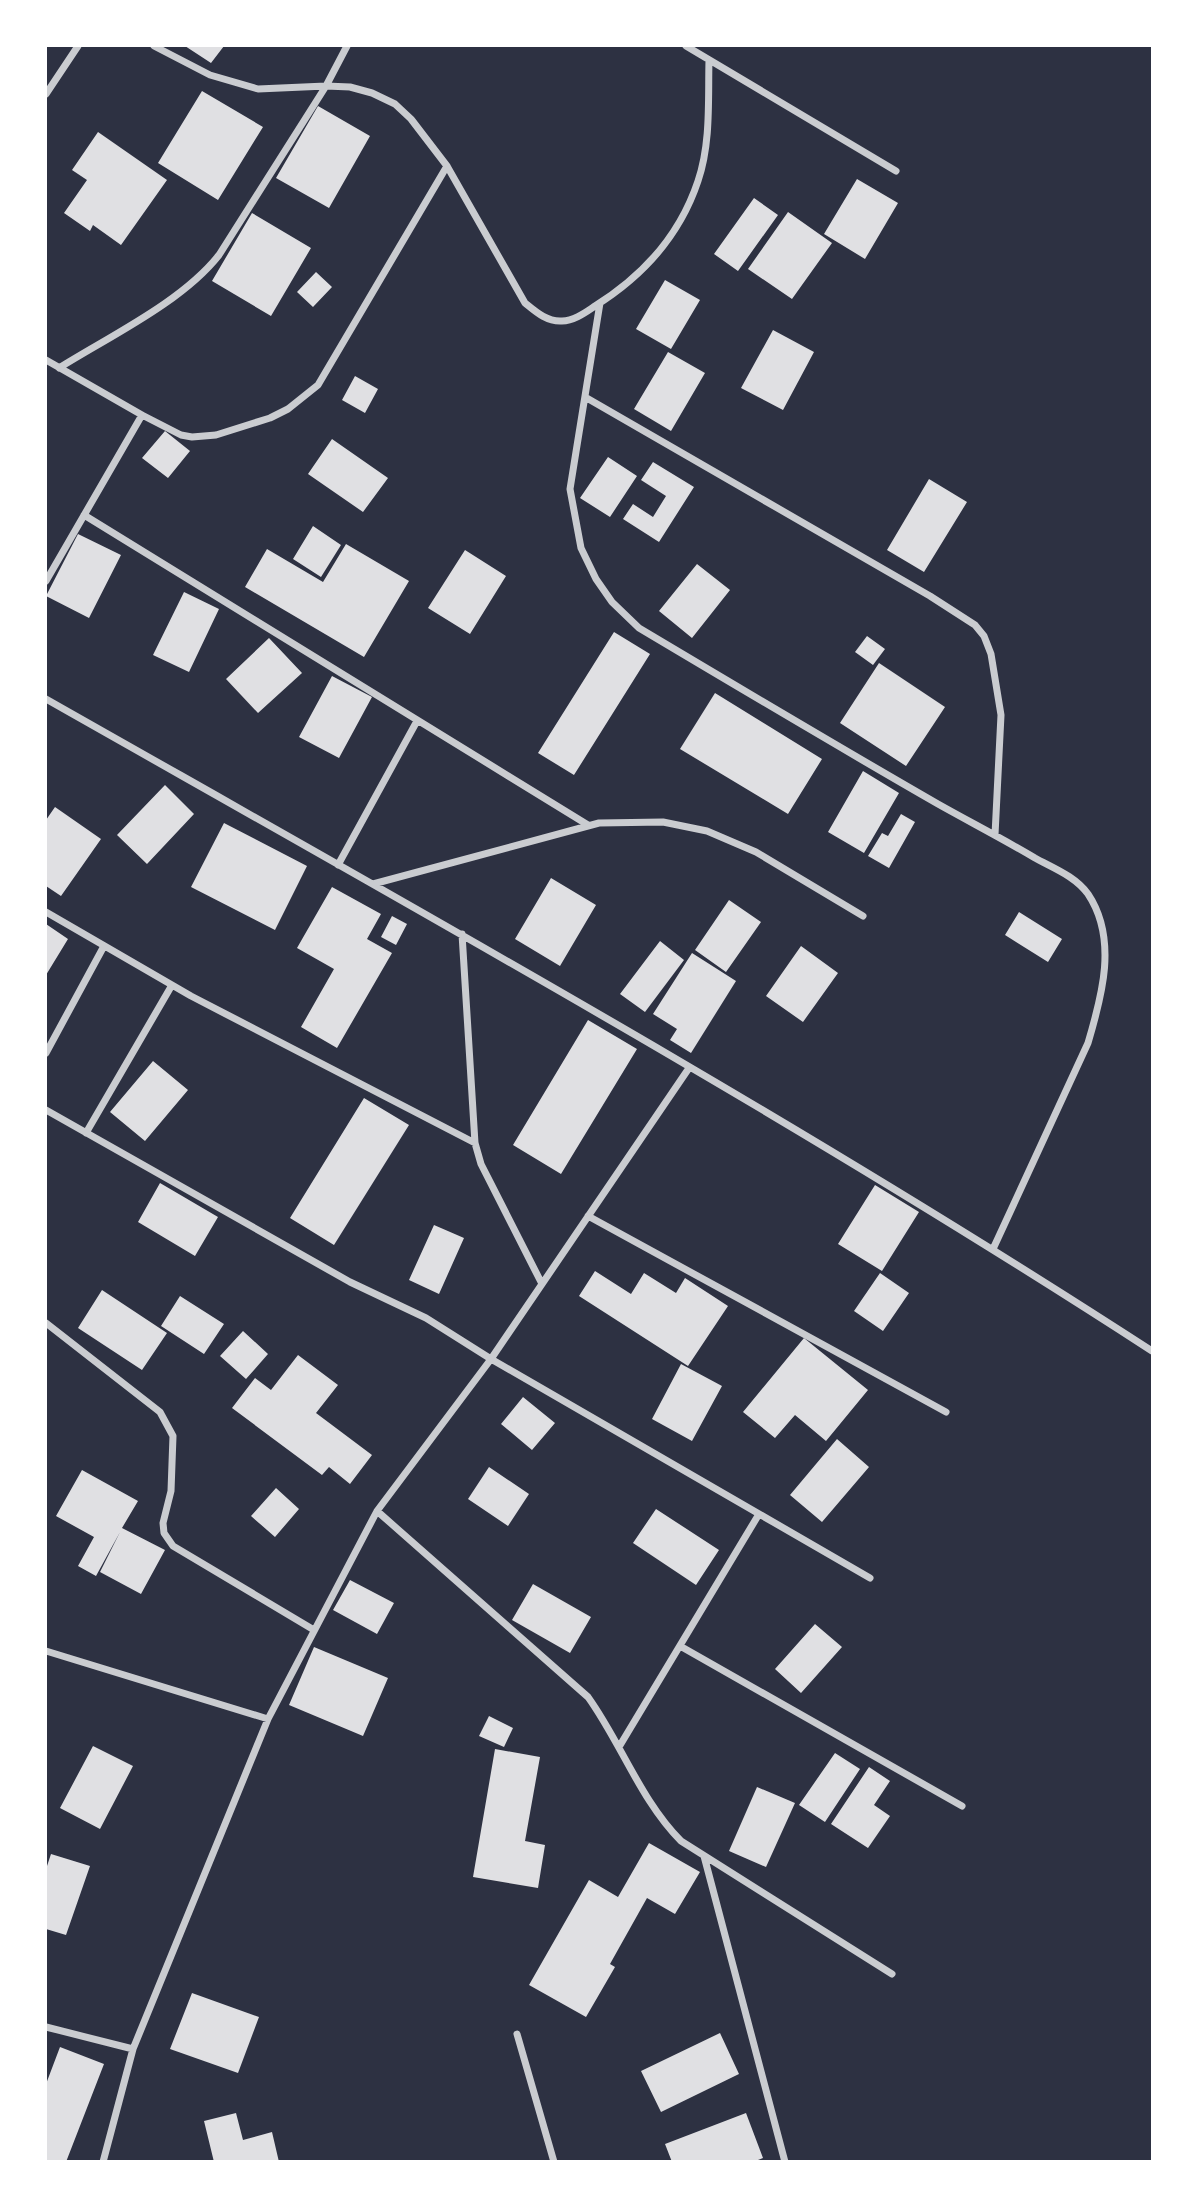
<svg xmlns="http://www.w3.org/2000/svg" width="1198" height="2207" font-family="'PT Sans Narrow',sans-serif">
<rect width="100%" height="100%" fill="#2d3142"/>
<path fill="#e0e0e3" d="M185,46H224L211,63Z
M202,91L263,127L218,200L158,163Z
M318,106L370,136L329,208L276,178Z
M98,132L167,180L121,245L93,225L90,231L64,213L87,180L72,170Z
M857,179L898,203L865,259L824,234Z
M754,198L778,215L738,271L714,254Z
M788,212L832,243L792,299L748,269Z
M252,213L311,248L271,316L212,281Z
M316,272L332,287L313,307L297,292Z
M665,280L700,300L671,349L636,329Z
M773,330L814,352L783,410L741,388Z
M668,352L705,373L671,431L634,409Z
M355,376L378,389L365,413L342,400Z
M165,431L190,451L168,478L142,458Z
M332,439L388,478L363,512L308,474Z
M608,457L637,476L610,517L580,498Z
M653,462L694,487L659,542L623,519L633,504L653,517L666,496L641,480Z
M929,479L967,502L924,572L887,550Z
M313,526L341,545L321,577L293,559Z
M78,534L121,555L89,618L46,596Z
M346,544L409,581L364,657L245,587L267,549L323,582Z
M465,550L506,576L470,634L428,608Z
M697,564L730,590L692,638L659,611Z
M184,592L219,609L189,672L153,655Z
M614,632L650,654L574,775L538,753Z
M867,636L885,649L873,665L855,652Z
M269,638L302,673L258,713L226,679Z
M879,663L945,707L906,766L840,723Z
M332,676L372,697L339,758L299,737Z
M715,693L822,759L788,814L680,749Z
M863,771L899,793L864,853L828,832Z
M165,785L194,814L147,864L117,835Z
M55,807L101,839L61,896L46,886V820Z
M901,814L915,822L889,868L868,856L882,833L888,836Z
M224,823L307,866L275,930L191,887Z
M551,878L596,905L560,966L515,939Z
M332,887L381,914L367,939L392,953L337,1048L301,1027L334,969L297,948Z
M729,900L761,922L726,972L695,950Z
M1019,912L1062,939L1048,962L1005,935Z
M392,916L407,924L396,945L381,937Z
M46,924L68,939L46,975Z
M660,941L684,960L645,1012L620,994Z
M801,946L838,973L803,1022L766,996Z
M692,953L736,981L691,1053L670,1040L677,1029L653,1014Z
M588,1020L637,1049L561,1174L513,1145Z
M153,1061L188,1090L145,1141L110,1112Z
M364,1098L409,1125L334,1245L290,1218Z
M160,1183L218,1217L195,1256L138,1222Z
M875,1185L919,1212L882,1271L838,1244Z
M434,1225L464,1238L439,1294L409,1280Z
M595,1271L631,1294L644,1273L676,1293L685,1278L728,1306L688,1366L579,1296Z
M880,1273L909,1293L883,1331L854,1311Z
M102,1290L167,1333L142,1370L78,1328Z
M180,1296L224,1324L204,1354L161,1326Z
M243,1331L268,1354L246,1379L220,1356Z
M804,1338L868,1390L826,1441L795,1415L775,1438L743,1412Z
M298,1355L338,1385L316,1413L372,1455L350,1484L329,1467L322,1475L232,1408L255,1378L271,1390Z
M681,1364L722,1386L692,1441L652,1419Z
M523,1397L555,1423L532,1450L501,1424Z
M837,1439L869,1467L822,1522L790,1495Z
M489,1467L529,1494L508,1526L468,1499Z
M82,1470L138,1501L122,1528L165,1550L141,1594L100,1572L120,1532L96,1576L78,1566L94,1537L56,1516Z
M276,1488L299,1509L275,1537L251,1516Z
M656,1509L719,1550L696,1585L633,1543Z
M350,1580L394,1603L377,1634L333,1610Z
M533,1584L591,1617L570,1653L512,1620Z
M815,1624L842,1647L801,1693L775,1669Z
M314,1647L388,1678L363,1736L289,1705Z
M489,1716L513,1728L504,1747L479,1736Z
M93,1746L133,1766L100,1829L60,1808Z
M495,1749L540,1757L525,1841L545,1845L538,1888L473,1877Z
M835,1753L860,1769L825,1822L799,1805Z
M869,1767L890,1781L874,1805L890,1816L868,1848L831,1824Z
M757,1787L795,1803L766,1867L729,1851Z
M649,1843L700,1872L675,1914L647,1898L610,1964L615,1967L586,2017L529,1985L589,1880L618,1897Z
M51,1854L90,1866L66,1935L46,1929V1869Z
M192,1993L259,2017L238,2073L170,2049Z
M720,2033L739,2074L661,2112L641,2071Z
M60,2047L104,2064L66,2162H46V2084Z
M236,2113L243,2140L272,2132L279,2162H214L204,2121Z
M746,2113L763,2158L753,2162H672L665,2144Z"/>
<g fill="none" stroke-linecap="round" stroke-linejoin="round">
<path stroke="#caccd0" stroke-width="7" d="M154,46L210,75L258,89L326,86L350,87L372,93L395,104L411,119L447,166L525,303C536,312 547,322 562,321C574,321 586,312 595,306C643,276 680,235 698,181C711,143 708,100 709,60
M686,46L896,171
M46,94L78,46
M600,303L570,489L581,548L596,579L612,602L639,628C738,687 837,746 938,804C970,822 1003,839 1035,858C1053,868 1075,876 1088,894C1118,939 1102,996 1088,1043L993,1249
M46,360L142,415L181,435L192,437L216,435L270,418L288,409L318,385L447,166
M59,368C110,336 182,302 219,255L326,86L347,46
M585,397L930,596L975,625L984,636L991,654L1001,715L995,835
M84,515L588,825
M46,581L142,415
M46,699C418,910 793,1118 1152,1351
M338,865L417,721
M373,884L599,823L663,822L707,831L756,852L863,916
M46,912L191,996L475,1143
M462,934L475,1143L481,1164L542,1284
M46,1053L104,946
M46,1110L350,1282L426,1318L491,1359L870,1578
M86,1133L172,985
M588,1216L946,1412
M46,1323L160,1412L173,1436L171,1491L163,1523L164,1533L173,1546L314,1630
M377,1511L588,1697C621,1743 641,1801 681,1841L892,1974
M680,1646L962,1806
M46,1651L268,1719
M619,1747L759,1514
M704,1856L785,2162
M46,2027L133,2049
M517,2034L554,2162
M103,2162L133,2049L268,1719L377,1511L491,1359L689,1068"/>
</g>
<rect width="1198" height="2207" fill="none" stroke="#ffffff" stroke-width="94"/>
</svg>
